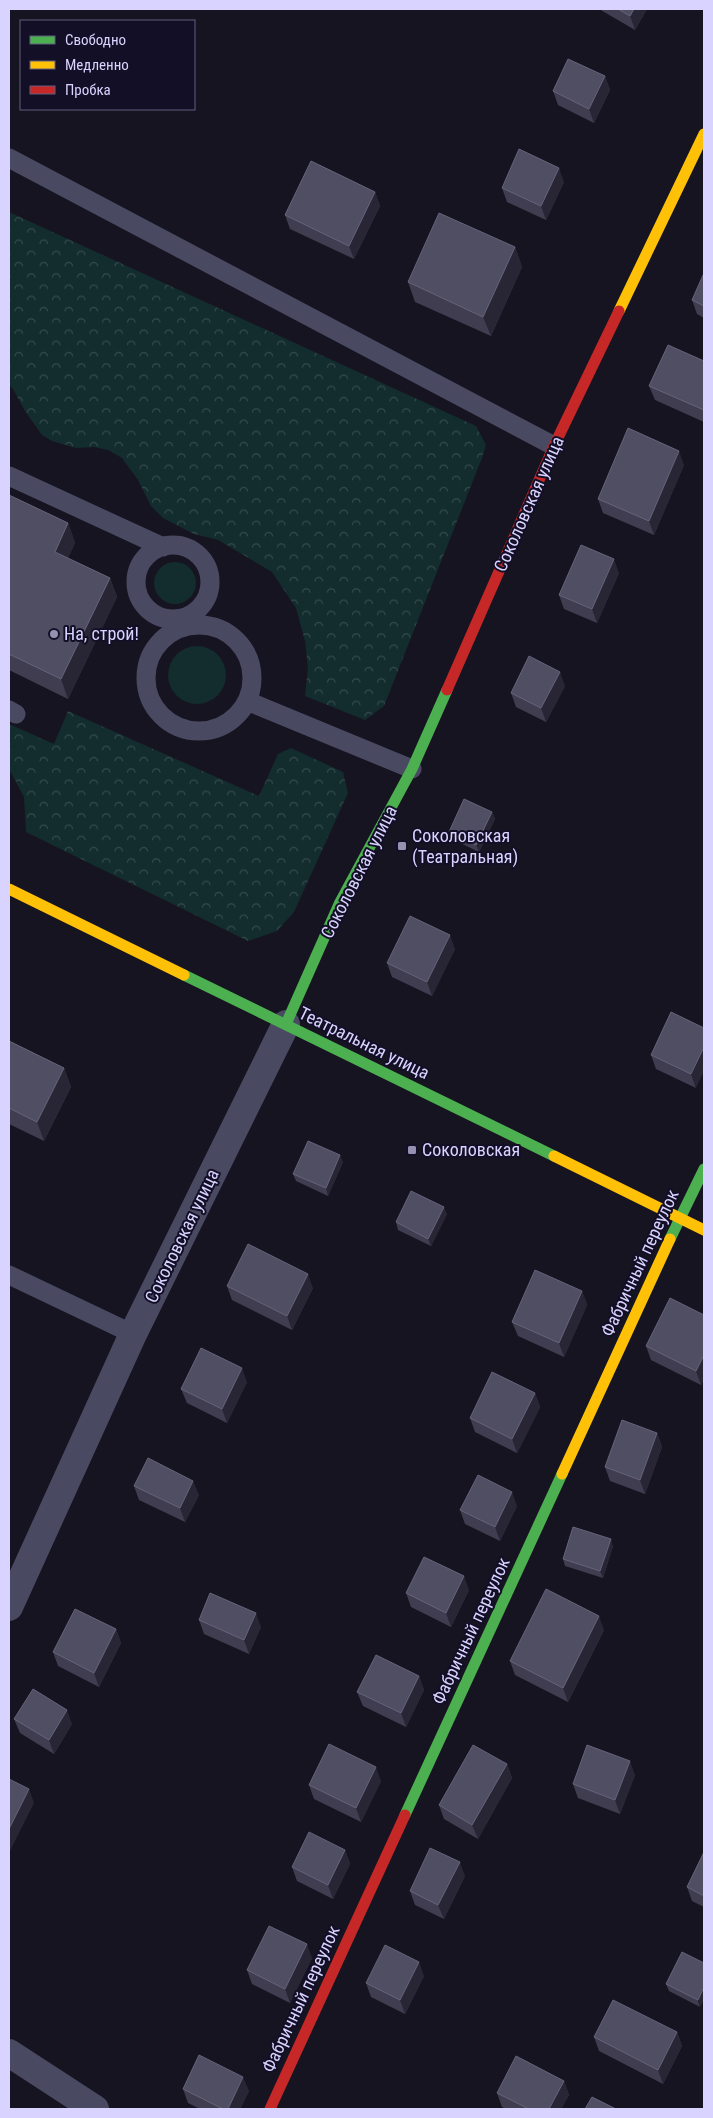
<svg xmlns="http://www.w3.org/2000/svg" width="713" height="2118" font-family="'Roboto Condensed',sans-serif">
<defs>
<pattern id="forest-crowns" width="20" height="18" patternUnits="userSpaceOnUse" patternTransform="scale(1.25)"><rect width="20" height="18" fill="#132c2d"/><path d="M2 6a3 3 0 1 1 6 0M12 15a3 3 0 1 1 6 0" fill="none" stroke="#354a4c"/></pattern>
</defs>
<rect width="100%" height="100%" fill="#161421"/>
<path fill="#132c2d" d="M154 583a21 21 0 1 1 42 0a21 21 0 1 1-42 0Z
M168 675a29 29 0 1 1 58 0a29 29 0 1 1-58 0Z"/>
<path fill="url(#forest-crowns)" d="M9,212L476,426L486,445L482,458L384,706L365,720L305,696L308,668L305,641L296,608L272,572L218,540L194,534L163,518L151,506L138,480L122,458L108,450L94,447L76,448L52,441L42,435L25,411L13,389L9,385Z
M68,711L259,796L278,754L291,748L343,772L348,793L294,912L277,931L248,941L26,832L24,797L9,769V724L54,744Z"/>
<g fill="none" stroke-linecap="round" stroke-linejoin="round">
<path stroke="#4a4962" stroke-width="19" d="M9,158L554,446
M9,476L163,547
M136 582a37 37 0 1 1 74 0a37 37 0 1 1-74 0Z
M146 678a53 53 0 1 1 106 0a53 53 0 1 1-106 0Z
M247,701L412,769
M9,710L16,714
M9,1275L133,1334"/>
<path stroke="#4a4962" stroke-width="28" d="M9,1607L133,1334L286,1024
M9,2053L95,2109"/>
<path stroke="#4caf50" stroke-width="11" d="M184,975L554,1156
M286,1024L340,902L412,769L447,690
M670,1239L704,1169
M405,1815L562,1474"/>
<path stroke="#ffc107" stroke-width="11" d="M619,311L704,134
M9,889L184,975
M554,1156L704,1230
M562,1474L670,1239"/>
<path stroke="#c62828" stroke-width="11" d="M447,690L554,446L619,311
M270,2109L405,1815"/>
</g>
<path fill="#403d50" d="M599,9H647L635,30Z
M605,76L610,90L594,123L558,105L553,91Z
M564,182L546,220L507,202L502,188Z
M375,192L380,206L354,259L290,229L285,215Z
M515,247L522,267L491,336L415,302L408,282Z
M704,273V318L697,314L692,300Z
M704,361V422L655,400L649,386Z
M684,465L654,535L603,513L598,499Z
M9,495L68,523L75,543L68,558L110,578L117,597L68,699L9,670Z
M619,573L597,623L564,609L559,595Z
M565,686L546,722L516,707L511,693Z
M492,812L495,819L479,852L452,839L449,832Z
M455,949L432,996L392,977L387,963Z
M671,1012L696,1088L656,1069L651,1055Z
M9,1041L64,1068L71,1087L44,1141L9,1124Z
M343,1162L328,1196L296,1181L293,1174Z
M447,1214L431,1246L398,1230L396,1222Z
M227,1286L313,1288L292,1330L232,1300Z
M582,1291L587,1305L564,1357L518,1336L512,1322Z
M704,1315V1379L701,1385L651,1360L646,1346Z
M247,1382L227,1423L187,1403L181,1389Z
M535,1393L540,1407L517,1453L475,1432L470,1418Z
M657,1433L662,1447L645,1494L610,1481L605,1467Z
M134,1486L199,1495L185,1522L139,1500Z
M517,1506L500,1541L465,1524L460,1510Z
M613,1546L603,1578L565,1566L563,1559Z
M469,1590L451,1627L411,1607L406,1593Z
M199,1620L261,1627L249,1654L204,1634Z
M116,1629L121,1643L99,1687L58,1666L53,1652Z
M604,1630L568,1702L515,1675L510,1661Z
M419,1676L424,1690L406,1727L363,1706L357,1692Z
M14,1719L72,1724L54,1754L20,1733Z
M507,1764L512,1778L478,1839L444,1819L439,1805Z
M635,1775L620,1814L578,1798L573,1784Z
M381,1781L361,1822L314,1799L309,1785Z
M345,1850L350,1864L333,1899L297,1881L292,1867Z
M704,1852V1907L692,1901L687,1887Z
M465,1876L444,1919L415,1905L410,1891Z
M682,1952L700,2007L669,1991L666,1984Z
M312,1958L290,2003L252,1984L247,1970Z
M424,1976L405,2014L371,1997L366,1983Z
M677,2032L682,2046L663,2084L599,2051L594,2037Z
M564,2081L569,2095L561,2109H506L502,2107L497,2093Z
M183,2089L249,2091L240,2109H200L188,2103Z"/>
<path fill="#282635" d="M634,9H647L635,30L630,16Z
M605,76L610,90L594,123L589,109Z
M559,168L564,182L546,220L541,206Z
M375,192L380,206L354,259L349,246Z
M515,247L522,267L491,336L483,317Z
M679,451L684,465L654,535L649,521Z
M68,523L75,543L62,571L55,552Z
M614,559L619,573L597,623L592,609Z
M110,578L117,597L68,699L61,679Z
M560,672L565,686L546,722L541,708Z
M492,812L495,819L479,852L476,845Z
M450,935L455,949L432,996L427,982Z
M704,1047V1071L696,1088L691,1074Z
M64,1068L71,1087L44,1141L37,1122Z
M340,1155L343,1162L328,1196L326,1188Z
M444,1207L447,1214L431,1246L428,1239Z
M308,1274L313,1288L292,1330L287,1316Z
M582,1291L587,1305L564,1357L559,1343Z
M704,1355V1379L701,1385L696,1371Z
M242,1368L247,1382L227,1423L222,1409Z
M535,1393L540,1407L517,1453L512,1439Z
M657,1433L662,1447L645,1494L640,1480Z
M193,1481L199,1495L185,1522L180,1508Z
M512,1492L517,1506L500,1541L495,1527Z
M611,1539L613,1546L603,1578L600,1571Z
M464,1576L469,1590L451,1627L446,1613Z
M256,1613L261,1627L249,1654L244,1640Z
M599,1616L604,1630L568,1702L563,1688Z
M116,1629L121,1643L99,1687L94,1673Z
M419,1676L424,1690L406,1727L401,1713Z
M67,1710L72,1724L54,1754L49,1740Z
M630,1761L635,1775L620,1814L615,1800Z
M507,1764L512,1778L478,1839L472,1825Z
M376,1767L381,1781L361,1822L356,1808Z
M29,1789L34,1803L10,1851L9,1847V1829Z
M345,1850L350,1864L333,1899L328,1885Z
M460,1862L465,1876L444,1919L438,1905Z
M307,1944L312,1958L290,2003L285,1989Z
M419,1962L424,1976L405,2014L400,2000Z
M704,1987V2000L700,2007L698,2000Z
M677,2032L682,2046L663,2084L658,2070Z
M243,2077L249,2091L240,2109H228Z
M564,2081L569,2095L561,2109H549Z"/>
<path fill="#504e63" stroke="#66637b" d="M618,9H634L630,16Z
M568,59L605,76L589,109L553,91Z
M519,149L559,168L541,206L502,188Z
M311,161L375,192L349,246L285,215Z
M439,213L515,247L483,317L408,282Z
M704,273V306L692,300Z
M668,345L704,361V410L649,386Z
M628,428L679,451L649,521L598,499Z
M9,495L68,523L55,552L110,578L61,679L9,654Z
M581,545L614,559L592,609L559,595Z
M529,656L560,672L541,708L511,693Z
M464,799L492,812L476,845L449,832Z
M410,916L450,935L427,982L387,963Z
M671,1012L704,1028V1047L691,1074L651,1055Z
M9,1041L64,1068L37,1122L9,1108Z
M308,1141L340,1155L326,1188L293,1174Z
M411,1191L444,1207L428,1239L396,1222Z
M248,1244L308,1274L287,1316L227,1286Z
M535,1270L582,1291L559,1343L512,1322Z
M670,1298L704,1315V1355L696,1371L646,1346Z
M201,1348L242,1368L222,1409L181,1389Z
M492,1372L535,1393L512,1439L470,1418Z
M622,1420L657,1433L640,1480L605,1467Z
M148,1458L193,1481L180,1508L134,1486Z
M478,1475L512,1492L495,1527L460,1510Z
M573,1527L611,1539L600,1571L563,1559Z
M424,1557L464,1576L446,1613L406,1593Z
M546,1589L599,1616L563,1688L510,1661Z
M210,1593L256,1613L244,1640L199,1620Z
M75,1609L116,1629L94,1673L53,1652Z
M376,1655L419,1676L401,1713L357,1692Z
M33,1689L67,1710L49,1740L14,1719Z
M329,1744L376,1767L356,1808L309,1785Z
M473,1745L507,1764L472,1825L439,1805Z
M587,1745L630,1761L615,1800L573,1784Z
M9,1779L29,1789L9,1829Z
M309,1832L345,1850L328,1885L292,1867Z
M430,1848L460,1862L438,1905L410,1891Z
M704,1852V1896L687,1887Z
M269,1926L307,1944L285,1989L247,1970Z
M385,1945L419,1962L400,2000L366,1983Z
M682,1952L704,1963V1987L698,2000L666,1984Z
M613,2000L677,2032L658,2070L594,2037Z
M199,2055L243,2077L228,2109H223L183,2089Z
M516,2056L564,2081L549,2109H529L497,2093Z
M592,2097L616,2109H585Z"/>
<g fill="#9591b1" stroke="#130f26" stroke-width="2">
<circle cx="54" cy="634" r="5"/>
<rect x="397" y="841" width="10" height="10" rx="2.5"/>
<rect x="407" y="1145" width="10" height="10" rx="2.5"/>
</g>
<g text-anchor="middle" stroke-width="4" stroke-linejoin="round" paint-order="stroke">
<g font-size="18" fill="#d9d4ff" stroke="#130f26">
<text transform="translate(529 504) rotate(-66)" y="6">Соколовская улица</text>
<text transform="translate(359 872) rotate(-63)" y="6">Соколовская улица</text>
<text transform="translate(364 1043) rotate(26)" y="6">Театральная улица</text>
<text transform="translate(182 1236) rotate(-64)" y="6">Соколовская улица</text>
<text transform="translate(640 1263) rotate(-65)" y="6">Фабричный переулок</text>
<text transform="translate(471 1631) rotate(-65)" y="6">Фабричный переулок</text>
<text transform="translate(301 1999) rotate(-65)" y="6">Фабричный переулок</text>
</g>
<g font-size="18" fill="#d9d4ff" stroke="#130f26" text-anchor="start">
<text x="64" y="640">На, строй!</text>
<text x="412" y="842">Соколовская<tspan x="412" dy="21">(Театральная)</tspan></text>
<text x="422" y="1156">Соколовская</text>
</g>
</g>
<rect width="713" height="2118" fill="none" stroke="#d9d4ff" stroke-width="20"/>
<rect x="20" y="20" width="175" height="90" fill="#130f26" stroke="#625e7d"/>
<rect x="30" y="36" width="25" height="8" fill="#4caf50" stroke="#625e7d"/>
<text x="65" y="45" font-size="15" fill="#d9d4ff">Свободно</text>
<rect x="30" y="61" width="25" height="8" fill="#ffc107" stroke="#625e7d"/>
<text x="65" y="70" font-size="15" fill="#d9d4ff">Медленно</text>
<rect x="30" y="86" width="25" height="8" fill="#c62828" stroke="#625e7d"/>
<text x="65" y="95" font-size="15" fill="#d9d4ff">Пробка</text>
</svg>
